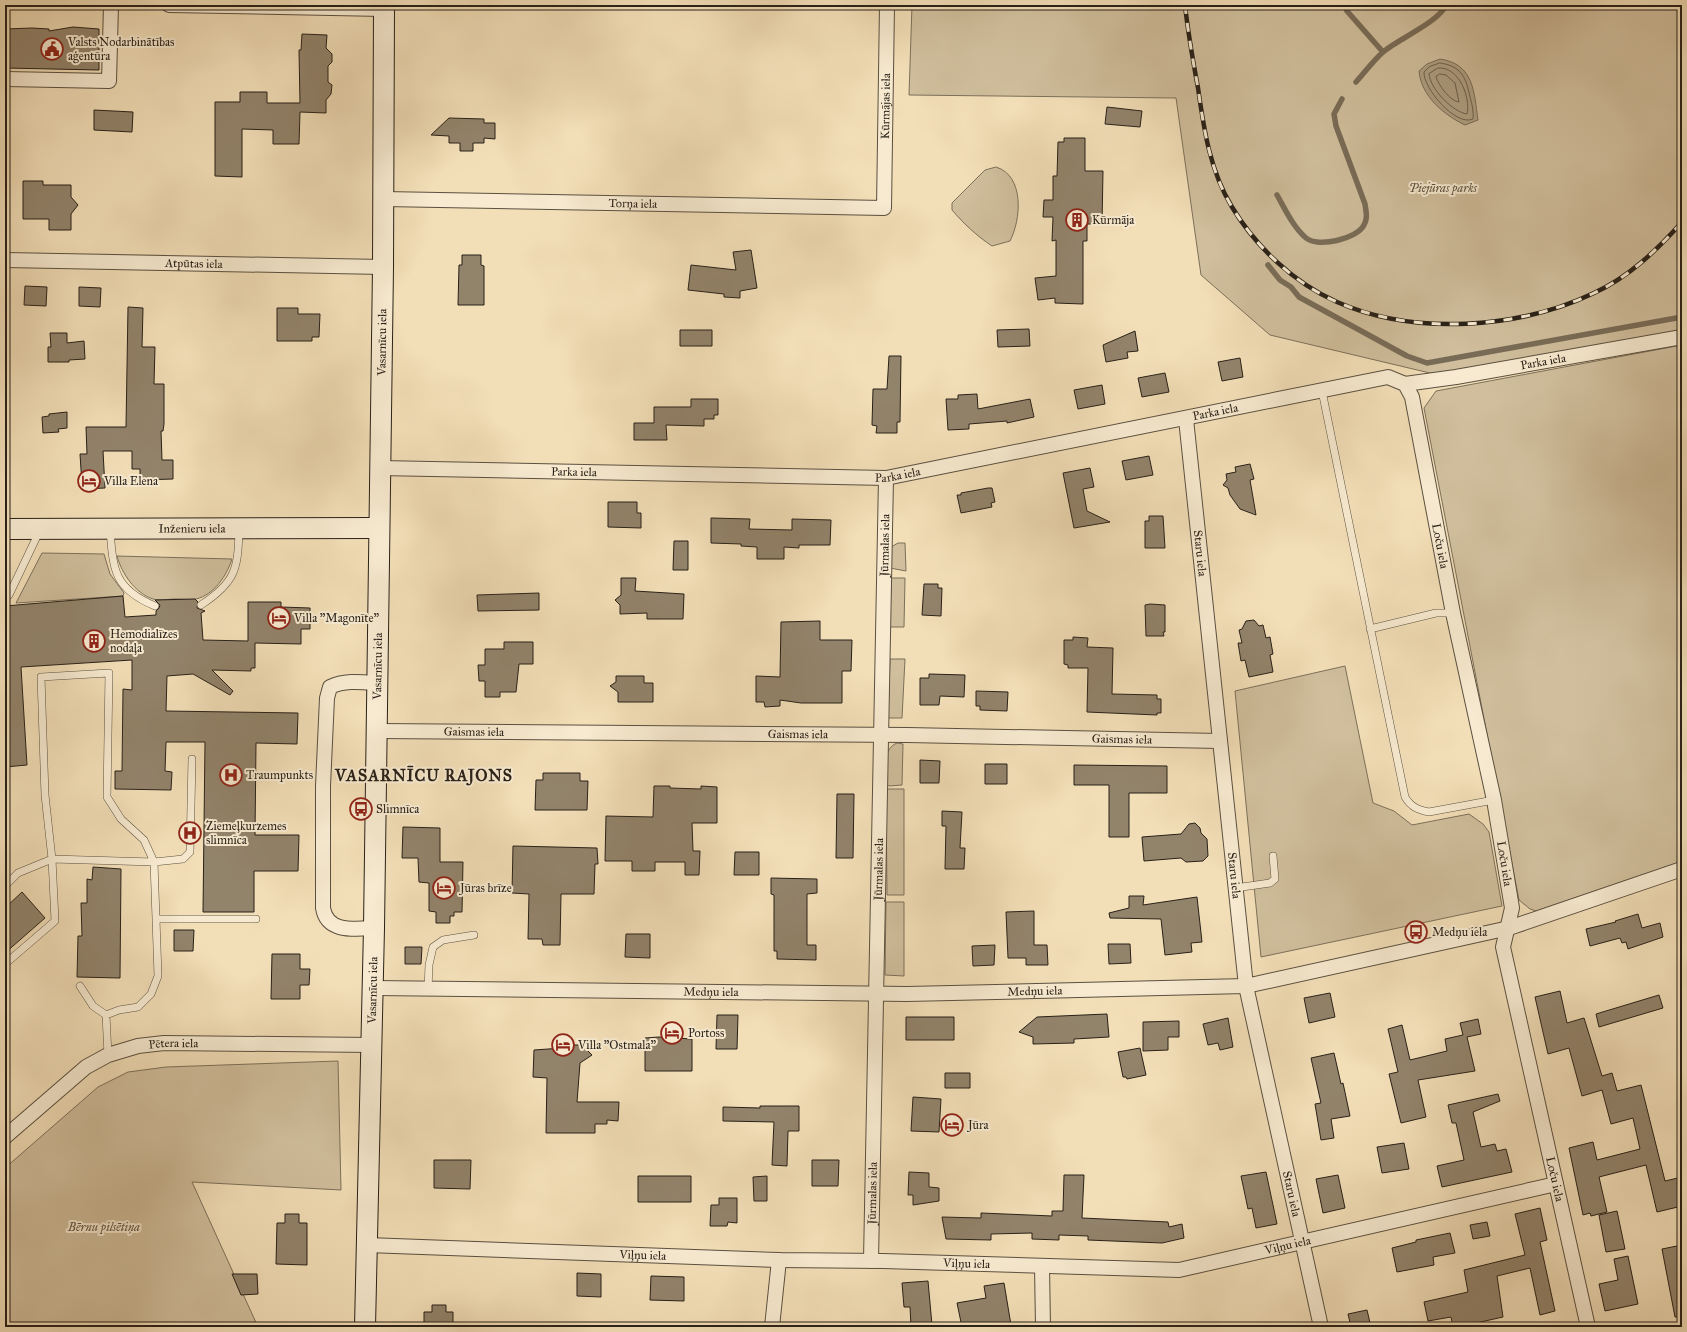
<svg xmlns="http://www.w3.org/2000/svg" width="1687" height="1332" font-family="'IM FELL Great Primer',serif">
<rect width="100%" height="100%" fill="#f2deb7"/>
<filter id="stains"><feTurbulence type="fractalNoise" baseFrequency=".005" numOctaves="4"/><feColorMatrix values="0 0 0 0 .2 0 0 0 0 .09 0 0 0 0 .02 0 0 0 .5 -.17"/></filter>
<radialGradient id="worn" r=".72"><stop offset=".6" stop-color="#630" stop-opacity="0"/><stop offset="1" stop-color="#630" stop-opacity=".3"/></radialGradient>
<path fill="#d0be9c" stroke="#7c705a" d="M912,5H1682V338L1434,374L1270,335L1201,275L1176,98L909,95Z
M996,167C1025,176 1021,220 1010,241L992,246C977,236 964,224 952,210V203L985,170Z
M1682,345V861L1536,911L1530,909L1519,900L1424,408L1436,391Z
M898,543H905L906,571L890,568L891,547Z
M42,553L104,554L110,574L124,593L123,596L16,603Z
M117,556L232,559C227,575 214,595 196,599C190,600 182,599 175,599C168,599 159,601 153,599C135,593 122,574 117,556Z
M891,578H905L904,627H890Z
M890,659H905L902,718H888Z
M1345,666L1373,803L1394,811L1412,825L1469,814L1483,824L1489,832L1502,906L1261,957L1235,691Z
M897,743L903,744L902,785L889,786L886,783C886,769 882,749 897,743Z
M886,789H904V895H887Z
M886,902H904V976L885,975Z
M338,1061L341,1190L192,1182L258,1327H5V1168L98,1087L128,1072L166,1067Z"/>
<path fill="#ae9e81" stroke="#796c57" d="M1440,59C1474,64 1474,92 1478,120L1465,125C1444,115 1421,96 1419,71L1427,64Z"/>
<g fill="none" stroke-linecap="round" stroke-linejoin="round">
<path stroke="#6c604c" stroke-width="1" d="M1440,63C1462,66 1466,78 1470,97C1472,104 1474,112 1473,119C1456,127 1423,88 1424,72L1429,67Z
M1438,68C1459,66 1471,98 1467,114C1453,112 1430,89 1429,74Z
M1440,74L1446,75L1455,83L1459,102C1450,101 1439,86 1436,77Z"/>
<path stroke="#796c57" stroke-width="5.5" d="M1344,5L1347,11L1383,52
M1356,82C1365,72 1373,61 1383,52C1398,39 1439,22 1446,5
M1277,195C1285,209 1293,227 1306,238C1318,248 1357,239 1364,225C1368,218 1366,212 1365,204L1336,126L1334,114L1342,99
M1268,265L1280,280L1291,287L1299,297L1407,356L1427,363L1682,317"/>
</g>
<path fill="#92836b" stroke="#292118" d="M73,27L99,29V70L5,68V29L32,28L49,29V31Z
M302,34L327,35L326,48L332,54V62L328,66V82L332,85L331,94L326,100V113L300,112L299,144H273V130L242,129V177L215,176V102H240V92H267V103H300L299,50H301Z
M1107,107L1142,111L1140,127L1105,124Z
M94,110L133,112L132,132L94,130Z
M449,118L484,119V123H495V139L484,138V143H473V151H460V143H449V136L431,135Z
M1064,138H1085V171H1103L1102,224H1087V241H1083V304L1055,303V298L1038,300L1035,278L1056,276V240L1052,241L1053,217H1043L1044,200H1053V176H1057L1058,142H1064Z
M23,181H43V185H71V197L78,205L71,214V230H49V219H23Z
M751,250L757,288L740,291V298L724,297V294L688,290L691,265L736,270L733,252Z
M462,255H481V265L484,266V305H458L459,265H462Z
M25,286L47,287L46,306L24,305Z
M79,287L101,288L100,307L79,306Z
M128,307L143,308L142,347H155L154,384H164V424L163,431H161L162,460H173V479L140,480V469H132V451H103L105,488L83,489V485H82L80,454H87L86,427H126Z
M277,308H298V314H320L319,337H312V341H277Z
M1029,329L1030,346L998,347L997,330Z
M680,330H712V346H680Z
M1135,331L1138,351L1127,352L1128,358L1106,362L1103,345Z
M50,333H67V343L84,341L85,359L69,360V362H48V347H51Z
M889,356H901L900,422H897V433H876L877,426L872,425L873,389H887Z
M1240,358L1243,377L1222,381L1218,362Z
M1165,373L1169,392L1142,397L1138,378Z
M1102,385L1105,404L1078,409L1074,390Z
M977,394L978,409L1030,399L1034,417L1007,423V421L969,424V429L948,430L946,399H958V395Z
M691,399H718V415H714V419H704V426L666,425L667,440H634V423H654V407H691Z
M67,412V428L58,429L59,432L43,433L42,417L49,416V414Z
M1149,456L1153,475L1126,480L1122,461Z
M1250,464L1254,479L1250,480L1256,515L1240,509L1230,495L1228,488L1223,485L1227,480L1226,474L1236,472L1235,467Z
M1090,468L1094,487L1083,489L1087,511L1110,522L1074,528L1063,473Z
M988,488H992L995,502L991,503L992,507L961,513L957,495H961V493Z
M608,502H637V513H641V528L608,527Z
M1149,516H1163L1165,548H1145V521H1149Z
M711,518L750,519L749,529L792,530V519L831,520L830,545H799V548L784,547V559H757V547L741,546V544L711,543Z
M674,541H688V570H673Z
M621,578H636L635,591L684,594L683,619H647V613L620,614V605L615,600L621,595Z
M924,584H938V588H942L941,616L922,615Z
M539,593V610L478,611L477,595Z
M123,596L125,617L156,615V611L159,608L160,605L155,600L195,599L198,602L197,608L205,611L201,613L203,640L248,641V602H281V607L310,608V629H301V644L255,643V668H251V671L212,670L233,691L230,695L193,674L167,676L166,711L298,713L297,744L256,743L255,835H299L298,871H254V912H203L205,742H166L165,771L172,772L171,790L115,789V771H122L123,689L132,690V660L21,667L27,765L5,767V606Z
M1150,604L1165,605V632H1163L1164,636H1146L1145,605Z
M1254,620L1259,626L1263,625L1266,638L1270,637L1273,654L1270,655L1273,672L1249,677L1245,660L1241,661L1238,643H1242L1239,630L1242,629L1246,621Z
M820,621V640H852L851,671H842V703H801L780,700V706L765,707L764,702H756V676L780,677L781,622Z
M1073,637L1088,638L1087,647L1113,648L1112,694L1157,695V699H1161V713H1157V715L1087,712L1088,668H1068V665L1064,664V640H1073Z
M504,642H533V664H519L516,692H500V697H485V681H479L478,665H485V649H504Z
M929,674L965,675L964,697L940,696L939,705H920V678H929Z
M616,676H644V683H653V702H618V692L610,686L616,682Z
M976,691L1008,692L1007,711L980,710V706H976Z
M920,760L940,761L939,783H920Z
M985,764H1007V784H985Z
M1074,765L1167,766V793H1129V837H1109V785H1074Z
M543,773H580V781H588L587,810H535L536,780H543Z
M654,786H670V788L701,789V786L717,787V823H692L693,851H700L699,875H685V862H655V871H632V861H605L606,816L653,817Z
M837,794H854L853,858H836Z
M942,811L962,812L960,848H965L964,869H945L946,826H942Z
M1195,823L1200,828L1201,833L1207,839L1208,856L1203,861L1186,862L1181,858L1144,861L1142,837L1181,834L1189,824Z
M403,827L440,828V862H463L462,912H454V916H450V923H436V912L429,911V883L419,882L418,858H402Z
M513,846L597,848L598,864H595L594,894H561L560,945H543L542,939H528L529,894L512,893Z
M735,852H759V875H734Z
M93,867L121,869L120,978L77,977L78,936H82L81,903H87V879L92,880Z
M771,878L817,879V893L807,894V945H816V960L777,959V951H774V895L771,894Z
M22,892L45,918L5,953V908Z
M1129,896H1144L1143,905L1197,897L1202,942L1191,943L1192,952L1165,955L1161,919L1110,918L1109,913L1129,908Z
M1034,911V945H1047L1048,965H1026V958H1008L1006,912Z
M1638,914L1642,928L1660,923L1663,937L1628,949L1626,942L1622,943L1620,938L1590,946L1586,929L1616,922L1615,921Z
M174,930H194L193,951H174Z
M626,934H650V958L625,957Z
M1108,944H1130L1131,963L1109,964Z
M995,945L994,965L973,966L972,946Z
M405,947H422L421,964H405Z
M272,954H300V969H310L309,985H300V999H271Z
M1560,991L1567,1023L1584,1018L1602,1076L1612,1073L1617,1091L1641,1085L1665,1181L1682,1177V1206L1657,1212L1646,1165L1599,1177L1607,1212L1591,1216L1590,1213L1583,1215L1569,1148L1593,1142L1597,1160L1640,1149L1633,1118L1611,1124L1602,1090L1582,1096L1569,1048L1548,1054L1535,997Z
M1330,993L1335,1017L1309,1023L1304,998Z
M1659,995L1663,1008L1599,1027L1596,1014Z
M1107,1014L1109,1037L1074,1039V1043L1033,1044V1037L1019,1032L1037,1017Z
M717,1015H738L737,1049H716Z
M906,1017H954V1040H906Z
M1228,1018L1233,1047L1220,1050L1218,1043L1208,1045L1203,1024Z
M1478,1019L1481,1034L1467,1037L1475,1071L1418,1080L1426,1117L1401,1123L1389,1074L1398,1072L1388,1029L1402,1025L1410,1060L1447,1051L1445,1039L1463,1035L1460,1023Z
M1179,1021V1037H1168V1050L1143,1051V1022Z
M659,1037L692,1039V1071H645V1038Z
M563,1045H582L592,1055L580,1063L577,1102H619L618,1121L607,1120V1124H595V1133H546L547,1078L533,1077L534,1050L563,1048Z
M1140,1048L1146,1075L1127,1079L1126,1077H1123L1118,1052Z
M1334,1053L1341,1084L1343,1083L1350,1116L1331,1119L1334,1138L1321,1140L1315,1104L1321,1103L1311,1058Z
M945,1073H970V1088H945Z
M1498,1094L1500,1101L1473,1112L1481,1147L1495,1144L1497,1151L1506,1149L1512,1172L1442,1187L1437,1166L1464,1160L1456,1123H1452L1448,1105Z
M913,1097L941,1099L939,1132L911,1131Z
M760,1106H799V1131H788L787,1166L772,1165L774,1122L723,1121V1107L760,1108Z
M1404,1143L1409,1169L1382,1173L1377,1147Z
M434,1160H471L470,1189L434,1188Z
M812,1160H839L838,1186H812Z
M909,1172L929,1173V1187L939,1188V1201L913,1205V1195H908Z
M1266,1172L1277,1224L1256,1228L1252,1208L1248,1209L1241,1176Z
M1064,1175H1084L1082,1218L1168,1222L1169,1227L1182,1224L1184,1238L1162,1243L1088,1240V1236L1059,1235V1240L1032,1239V1233L991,1234V1240L946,1239L942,1217L981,1218V1213L1052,1216V1211H1063Z
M1338,1175L1345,1208L1323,1213L1316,1179Z
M638,1176H691V1202H638Z
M767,1176V1201H754L753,1177Z
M719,1198H737V1223L728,1222L727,1226H710L711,1205H719Z
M1540,1208L1547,1240L1540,1242L1555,1311L1540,1315L1530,1268L1497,1276L1503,1317L1458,1327H1453L1451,1317L1428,1321L1424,1302L1468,1292L1464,1270L1525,1255L1515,1214Z
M1617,1211L1625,1249L1606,1252L1599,1215Z
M285,1214H299V1223H307V1265L276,1264L277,1223H285Z
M1487,1222L1490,1236L1473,1239L1470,1225Z
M1450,1233L1455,1253L1433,1257L1434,1265L1397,1272L1392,1248L1416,1242V1240Z
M1682,1245V1317H1675L1662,1249Z
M1628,1256L1638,1304L1605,1311L1599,1284L1618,1280L1614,1259Z
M577,1273L601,1274V1297L577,1296Z
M232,1274H257L258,1294L241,1295Z
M651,1276L684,1277V1301L650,1300Z
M928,1281L932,1325L911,1326L910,1307H904L902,1283Z
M1004,1283L1011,1325L1001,1327H962L957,1303L986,1298L984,1286Z
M432,1305H446V1312H453V1327H424V1312H432Z
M1367,1310L1371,1327H1351L1348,1314Z"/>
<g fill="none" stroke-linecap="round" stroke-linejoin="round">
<g stroke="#5b5040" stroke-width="8">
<path id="lane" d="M1322,391L1405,797C1411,807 1418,810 1429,812L1494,800
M110,529C113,570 114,589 155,606
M5,596L9,595L40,530
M201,605C236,582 238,569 239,529
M1370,629L1436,613H1453
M5,886L18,873L52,859L154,862L158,976L151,994L138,1007L119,1010L106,1015L108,1055
M1235,888L1270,883L1275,879L1273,856
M157,919H256
M5,964L55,921L52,859L45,795L41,677L109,673L107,797L121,819L144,840L154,862L183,859L190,852L192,759
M80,986L93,1006L106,1015
M428,989L429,965L433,947L443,940L474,935"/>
</g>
<g stroke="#5b5040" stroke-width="16">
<g id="street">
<path d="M169,5L384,9"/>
<path d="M5,79L109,81L111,5"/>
<path id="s1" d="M383,199L884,208L887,5"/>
<path id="s2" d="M5,260L383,267"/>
<path id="s3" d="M1405,384L1456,377L1682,337"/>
<path id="s4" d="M1186,419L1246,986L1321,1327"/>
<path id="s5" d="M379,468L886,478L1388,377L1405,384L1412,397L1453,613L1494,800L1512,908L1503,947L1588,1327"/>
<path id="s6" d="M376,731L907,735L1220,741"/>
<path d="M374,928C354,929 327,933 323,908V786L327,698L330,687C345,680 361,682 377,683"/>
<path id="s7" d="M373,988L907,994L1246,986L1509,928L1682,869"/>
<path id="s8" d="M5,1137L86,1067L108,1055L138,1046L164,1043L372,1045"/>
<path id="s9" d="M367,1245L779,1260L883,1261L1179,1270L1556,1184"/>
<path id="s10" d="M871,1261L886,478"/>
<path d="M1042,1266L1043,1327"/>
<path d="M772,1327L779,1260"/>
</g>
</g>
<g stroke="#292118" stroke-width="22">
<g id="secondary">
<path id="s11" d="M5,529L379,528"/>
<path id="s12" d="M365,1327L374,928L383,267L384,5"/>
</g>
</g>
<use href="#lane" stroke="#f7ead0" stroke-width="7"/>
<use href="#street" stroke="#f7ead0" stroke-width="14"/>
<use href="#secondary" stroke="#f7ead0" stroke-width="20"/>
<g stroke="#292118" stroke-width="4.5">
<path id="rail" d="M1185,5C1188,33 1193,61 1198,88C1204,130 1210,171 1232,207C1256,247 1294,283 1337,302C1414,336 1519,329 1594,293C1629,277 1657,250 1682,222"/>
</g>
<use href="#rail" stroke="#f7ead0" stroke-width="3" stroke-dasharray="9" stroke-linecap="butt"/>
</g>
<defs>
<g id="civic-ring" transform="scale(1.15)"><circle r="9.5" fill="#f7ead0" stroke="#8f2418" stroke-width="1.5"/><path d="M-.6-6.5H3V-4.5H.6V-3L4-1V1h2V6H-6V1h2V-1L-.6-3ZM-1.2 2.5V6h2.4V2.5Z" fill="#8f2418"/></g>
<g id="building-ring" transform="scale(1.15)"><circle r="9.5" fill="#f7ead0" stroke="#8f2418" stroke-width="1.5"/><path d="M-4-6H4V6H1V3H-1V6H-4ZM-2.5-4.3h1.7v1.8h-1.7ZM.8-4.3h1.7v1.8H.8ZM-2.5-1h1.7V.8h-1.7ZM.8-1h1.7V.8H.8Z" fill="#8f2418"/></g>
<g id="hotel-ring" transform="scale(1.15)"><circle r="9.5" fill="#f7ead0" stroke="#8f2418" stroke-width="1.5"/><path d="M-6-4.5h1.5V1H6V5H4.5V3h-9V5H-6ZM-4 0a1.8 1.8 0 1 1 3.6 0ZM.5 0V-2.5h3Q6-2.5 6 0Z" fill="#8f2418"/></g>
<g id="hospital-ring" transform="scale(1.15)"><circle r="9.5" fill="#f7ead0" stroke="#8f2418" stroke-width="1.5"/><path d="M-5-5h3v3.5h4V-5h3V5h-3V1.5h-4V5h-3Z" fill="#8f2418"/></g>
<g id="bus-ring" transform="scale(1.15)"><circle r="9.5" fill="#f7ead0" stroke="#8f2418" stroke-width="1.5"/><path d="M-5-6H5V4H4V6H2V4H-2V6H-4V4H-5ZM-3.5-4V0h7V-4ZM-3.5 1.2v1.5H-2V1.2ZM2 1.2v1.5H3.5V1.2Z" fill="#8f2418"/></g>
</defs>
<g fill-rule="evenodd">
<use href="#civic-ring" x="52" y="49"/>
<use href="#building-ring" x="1077" y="220"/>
<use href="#hotel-ring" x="89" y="481"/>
<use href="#hotel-ring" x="279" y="618"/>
<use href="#building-ring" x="94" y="641"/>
<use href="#hospital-ring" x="231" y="775"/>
<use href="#bus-ring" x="361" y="809"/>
<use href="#hospital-ring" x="190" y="833"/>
<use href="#hotel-ring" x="444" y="888"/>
<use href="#bus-ring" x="1416" y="932"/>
<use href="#hotel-ring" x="672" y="1033"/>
<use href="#hotel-ring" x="563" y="1045"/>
<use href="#hotel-ring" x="952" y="1125"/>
</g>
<g text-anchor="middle" stroke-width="4" stroke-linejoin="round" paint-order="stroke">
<g font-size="12" fill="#292118" stroke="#f7ead0" text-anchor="start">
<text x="68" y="46">Valsts Nodarbinātības<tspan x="68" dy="14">aģentūra</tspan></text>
<text x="1092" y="224">Kūrmāja</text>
<text x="104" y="485">Villa Elena</text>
<text x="294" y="622">Villa "Magonīte"</text>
<text x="110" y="638">Hemodialīzes<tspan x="110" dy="14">nodaļa</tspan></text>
<text x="246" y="779">Traumpunkts</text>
<text x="376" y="813">Slimnīca</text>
<text x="206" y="830">Ziemeļkurzemes<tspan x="206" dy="14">slimnīca</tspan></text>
<text x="460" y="892">Jūras brīze</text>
<text x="1432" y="936">Medņu iela</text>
<text x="688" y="1037">Portoss</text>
<text x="578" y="1049">Villa "Ostmala"</text>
<text x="968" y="1129">Jūra</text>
</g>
<g font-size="12" fill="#292118" stroke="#f7ead0">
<text dy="4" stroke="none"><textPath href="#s1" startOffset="603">Kūrmājas iela</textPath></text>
<text dy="4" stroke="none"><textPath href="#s1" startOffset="250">Torņa iela</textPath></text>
<text dy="4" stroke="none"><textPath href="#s2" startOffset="189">Atpūtas iela</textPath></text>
<text dy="4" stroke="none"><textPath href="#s12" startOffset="985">Vasarnīcu iela</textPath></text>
<text dy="4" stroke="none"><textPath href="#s3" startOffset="140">Parka iela</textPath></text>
<text dy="4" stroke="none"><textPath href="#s5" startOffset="843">Parka iela</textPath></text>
<text dy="4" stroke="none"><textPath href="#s5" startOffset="195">Parka iela</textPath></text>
<text dy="4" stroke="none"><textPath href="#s5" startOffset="519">Parka iela</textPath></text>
<text dy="4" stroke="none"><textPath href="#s11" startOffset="187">Inženieru iela</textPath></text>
<text dy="4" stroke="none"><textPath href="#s10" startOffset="716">Jūrmalas iela</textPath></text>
<text dy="4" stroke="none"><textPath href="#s5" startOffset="1204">Loču iela</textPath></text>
<text dy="4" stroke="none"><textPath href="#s4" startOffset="135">Staru iela</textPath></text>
<text dy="4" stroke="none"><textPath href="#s12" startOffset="661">Vasarnīcu iela</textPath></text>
<text dy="4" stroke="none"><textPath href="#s6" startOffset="98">Gaismas iela</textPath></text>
<text dy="4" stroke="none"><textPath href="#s6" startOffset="422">Gaismas iela</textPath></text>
<text dy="4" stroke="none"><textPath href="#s6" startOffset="746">Gaismas iela</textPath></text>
<text dy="4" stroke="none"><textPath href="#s5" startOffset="1528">Loču iela</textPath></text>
<text dy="4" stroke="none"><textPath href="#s10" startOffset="392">Jūrmalas iela</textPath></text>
<text dy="4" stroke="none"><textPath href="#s4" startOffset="459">Staru iela</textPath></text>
<text dy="4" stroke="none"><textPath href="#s12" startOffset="337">Vasarnīcu iela</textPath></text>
<text dy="4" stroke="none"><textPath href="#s7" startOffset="662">Medņu iela</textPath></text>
<text dy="4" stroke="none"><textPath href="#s7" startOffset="338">Medņu iela</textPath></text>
<text dy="4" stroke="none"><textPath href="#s8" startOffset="199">Pētera iela</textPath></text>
<text dy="4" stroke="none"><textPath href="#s5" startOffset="1851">Loču iela</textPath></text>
<text dy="4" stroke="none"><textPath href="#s10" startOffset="68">Jūrmalas iela</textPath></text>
<text dy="4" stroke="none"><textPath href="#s4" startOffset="783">Staru iela</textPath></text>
<text dy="4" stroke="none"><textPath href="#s9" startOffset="924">Viļņu iela</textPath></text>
<text dy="4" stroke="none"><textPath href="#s9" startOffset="276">Viļņu iela</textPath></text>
<text dy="4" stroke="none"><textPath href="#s9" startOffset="600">Viļņu iela</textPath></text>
</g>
<g font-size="12" font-style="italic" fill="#5b5040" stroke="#f7ead0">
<text x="1443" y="192">Piejūras parks</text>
<text x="104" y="1231">Bērnu pilsētiņa</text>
</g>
<g font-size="16" font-weight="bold" letter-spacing="1" fill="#292118" stroke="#f7ead0">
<text x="424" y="781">VASARNĪCU RAJONS</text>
</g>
</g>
<rect width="1687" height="1332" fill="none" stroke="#f2deb7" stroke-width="20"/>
<rect x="6" y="6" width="1675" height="1320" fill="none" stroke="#292118" stroke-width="2"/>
<rect x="10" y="10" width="1667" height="1312" fill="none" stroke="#292118"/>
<rect width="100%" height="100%" filter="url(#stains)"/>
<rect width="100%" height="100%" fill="url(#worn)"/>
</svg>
